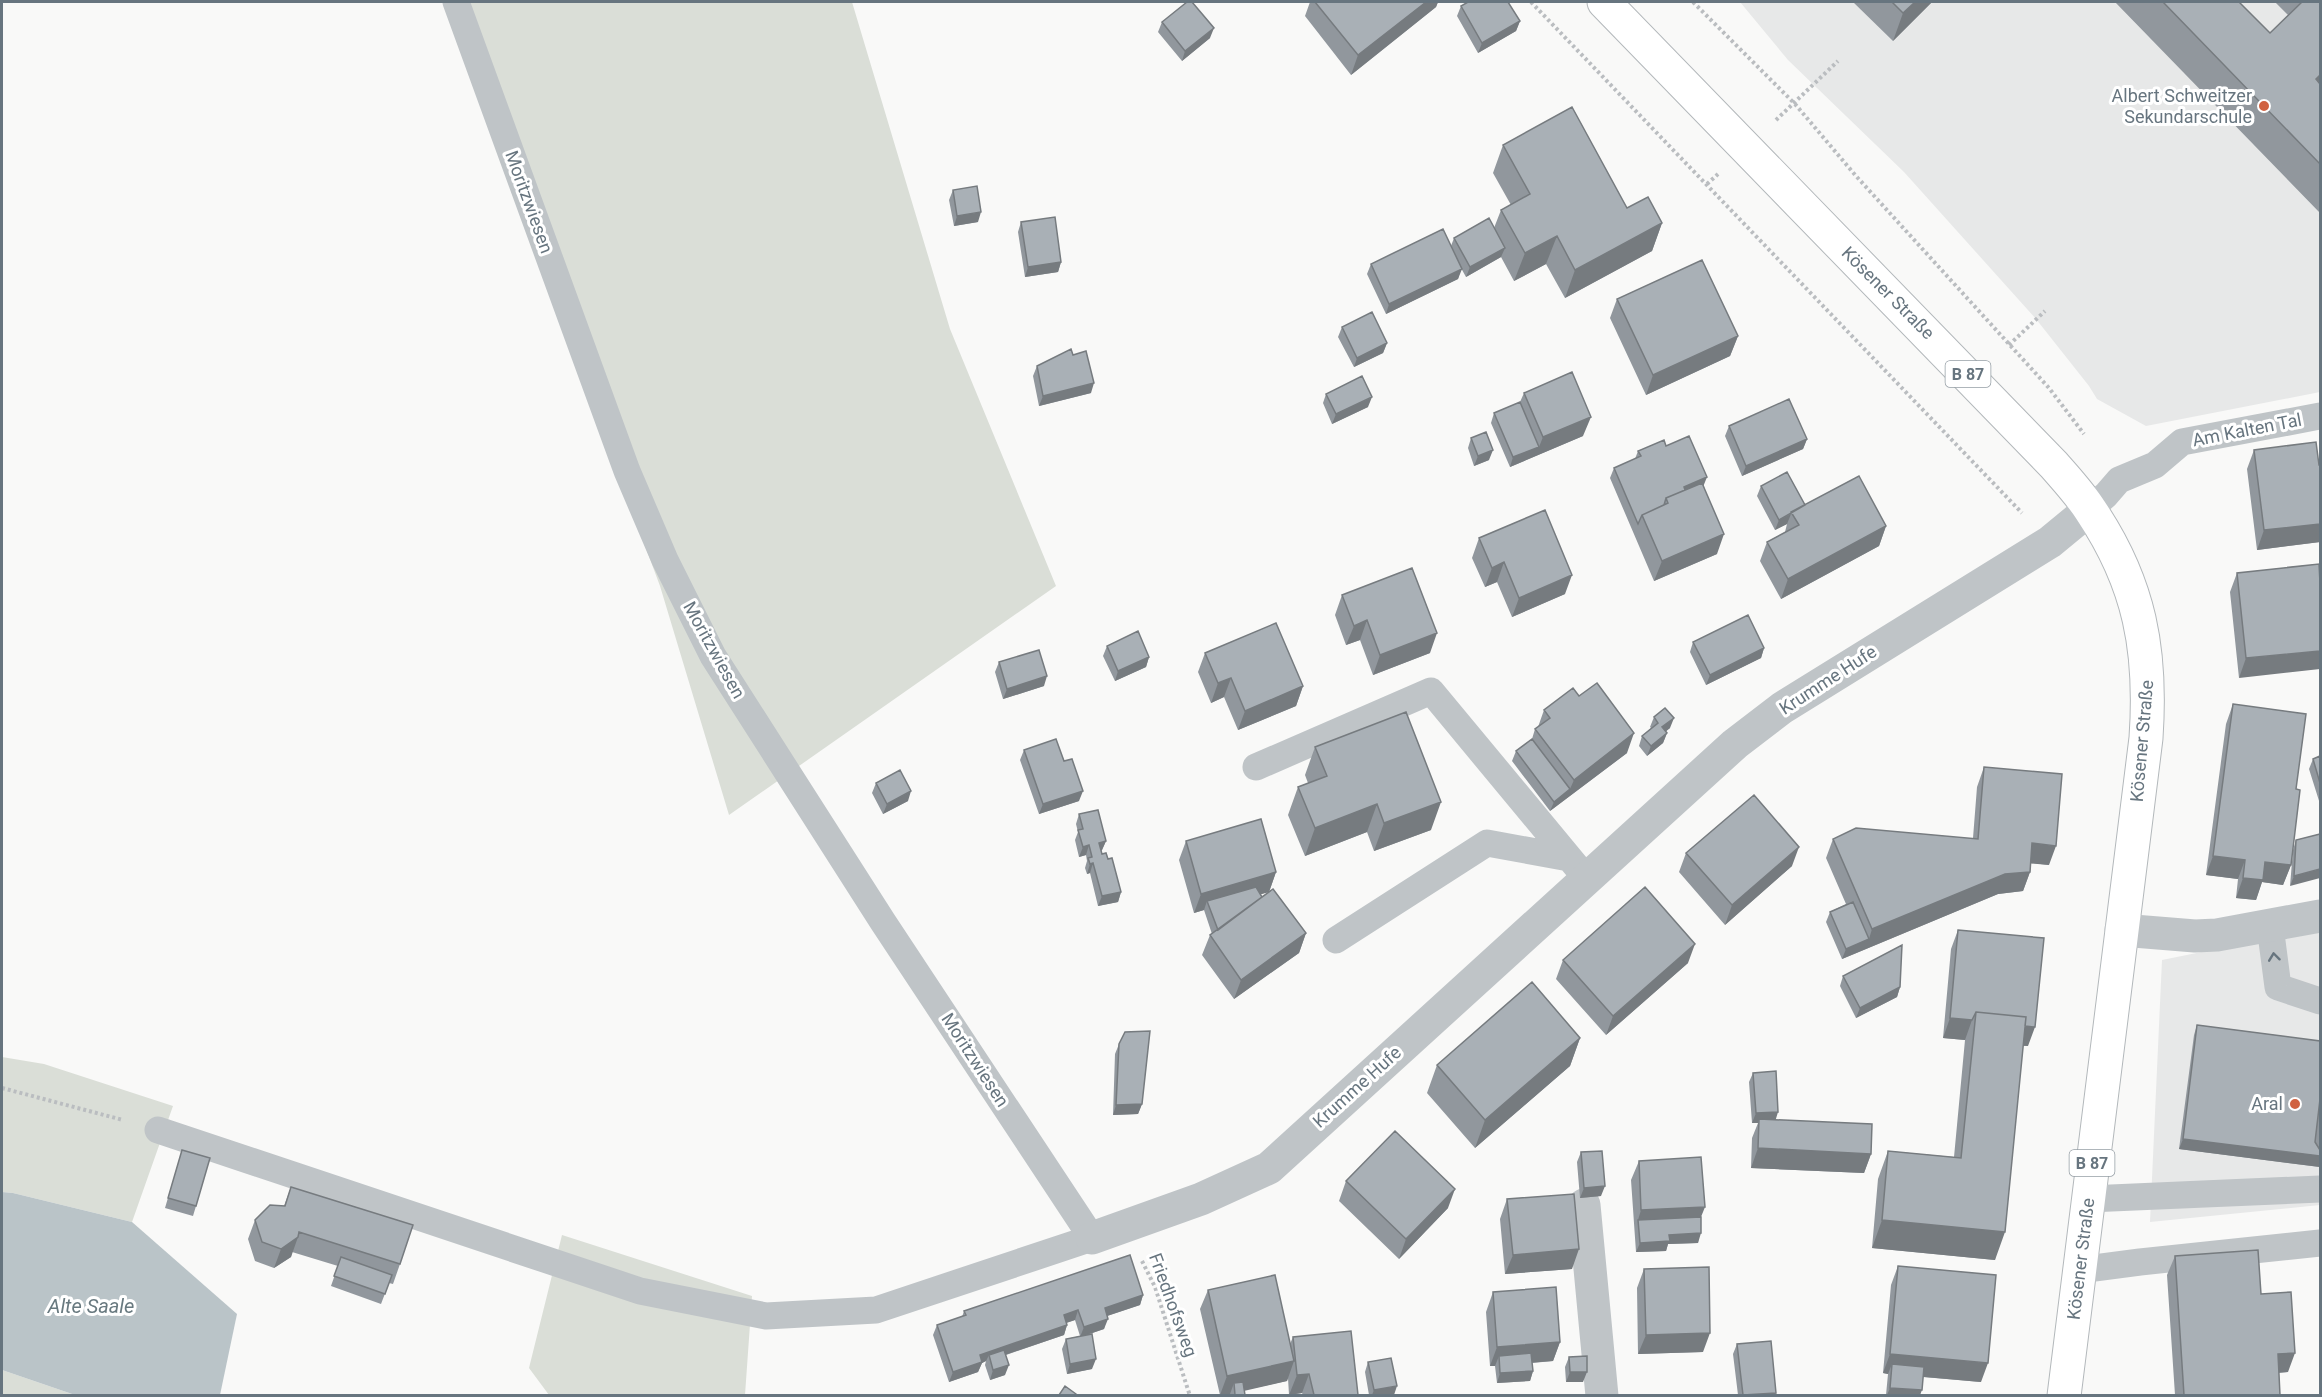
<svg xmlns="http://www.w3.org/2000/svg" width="2322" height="1397" font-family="Roboto,sans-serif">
<rect width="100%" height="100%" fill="#f9f9f8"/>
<path fill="#e7e8e8" d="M1740,2H2320V392L2146,426L2097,399L2089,386L2036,319L1904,172L1788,60Z
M2320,928V1205L2150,1222L2162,960Z"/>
<path fill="#daded7" d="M443,2H852L950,329L1056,586L729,815L660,586Z
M2,1057L44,1064L173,1106L132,1222L13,1193L2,1192Z
M562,1235L752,1296L745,1395H549L529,1368Z
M2,1370L75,1395H2Z"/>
<path fill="#bac4c8" d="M2,1192L13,1193L132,1222L237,1314L220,1395H75L2,1370Z"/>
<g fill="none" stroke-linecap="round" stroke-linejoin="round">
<g stroke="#b3b8bb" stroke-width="35">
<path id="primary" d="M1604,2L2054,465C2067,480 2081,495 2091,511C2140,584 2152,651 2146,738L2064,1396"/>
</g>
<path stroke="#babdc0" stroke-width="4" stroke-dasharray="3 3" stroke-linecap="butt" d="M1531,2L2022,513
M1693,2L1795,104L1856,176L2049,388L2084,434
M1776,120L1838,61
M1707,184L1718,174
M2009,345L2045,311
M2,1088L123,1120
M1142,1261L1155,1287L1190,1396"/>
<path stroke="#bfc4c7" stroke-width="27" d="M2090,509L2106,495L2119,480L2155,465L2182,442L2320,416
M1256,767L1431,691L1586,878
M2270,926L2278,987L2320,1001
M1336,940L1487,843L1569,858
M158,1130L640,1291L766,1316L876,1310L1092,1238L883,922L713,656L665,560L627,471L456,2
M2088,1199L2320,1189
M2079,1270L2140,1262L2320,1243"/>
<path stroke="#bfc4c7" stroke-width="33" d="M2121,930L2195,936L2217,935L2320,916
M1584,1205L1602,1396
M1092,1238L1201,1199L1269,1168L1735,744L1782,708L2050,542L2090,509"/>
<use href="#primary" stroke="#fff" stroke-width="33"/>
</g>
<path fill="#91979d" d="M1310,2H1438L1436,7L1351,75L1305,16Z
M1853,2H1932L1893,41Z
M2115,2H2239L2270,33L2288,15L2275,2H2320V213Z
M1461,6L1520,21L1516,31L1478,53L1457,16Z
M1162,22L1210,38L1182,61L1158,32Z
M1503,145L1627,208L1662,223L1652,251L1565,298L1546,264L1514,281L1501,257L1466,277L1461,268L1458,279L1386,314L1367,274L1371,264L1451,246L1454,238L1494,228L1501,210L1511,205L1493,173Z
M953,190L978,222L954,226L949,200Z
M1021,222L1061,262L1058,272L1025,277L1018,232Z
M1617,299L1738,336L1730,356L1646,395L1610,318Z
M1342,327L1387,343L1383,353L1354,367L1338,337Z
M1037,366L1091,393L1039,406L1033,376Z
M1524,393L1583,436L1510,467L1491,423L1494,413L1520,402Z
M1326,394L1368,407L1332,424L1323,403Z
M1729,426L1807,439L1803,449L1742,476L1725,436Z
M1471,438L1489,460L1474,466L1468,448Z
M1666,446L1704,486L1717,554L1654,581L1610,478L1614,468L1635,459L1638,451Z
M2254,450L2320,465V542L2257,550L2247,469Z
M1761,486L1805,505L1886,526L1879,546L1781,599L1760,561L1767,542L1785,532L1787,524L1775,530L1757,496Z
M1479,538L1565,594L1512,617L1497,582L1485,587L1472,558Z
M2319,564L2239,678L2230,592L2237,573Z
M1342,595L1430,653L1373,675L1360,640L1346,645L1335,615Z
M1693,642L1764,648L1761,658L1706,685L1690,652Z
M1107,646L1149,657L1146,667L1115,681L1103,656Z
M1205,653L1303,686L1296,706L1238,730L1224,697L1211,703L1198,672Z
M999,662L1044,686L1003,699L995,672Z
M2233,704L2296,789L2291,865L2283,885L2262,882L2256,900L2236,898L2238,879L2206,875L2226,724Z
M1544,710L1627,753L1550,811L1512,761L1516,751L1532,739L1535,729L1538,727Z
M1654,717L1670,728L1666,731L1667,733L1663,743L1647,756L1639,746L1642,736L1651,728L1650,727Z
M1315,747L1431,830L1374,851L1367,832L1305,856L1288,815L1298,787L1308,783L1305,775Z
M1024,750L1064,761L1079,801L1039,814L1020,760Z
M2320,756V804L2309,769L2313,759Z
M1984,767L2049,865L2031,863L2030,872L2023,891L1998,894L1842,959L1826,922L1830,912L1846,904L1826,858L1833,839L1973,838L1977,787Z
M876,783L908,801L883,814L872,793Z
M1079,814L1106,841L1102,850L1101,851L1121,892L1118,902L1098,906L1090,873L1087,874L1085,868L1087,861L1086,855L1079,857L1075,840L1078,832L1076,824Z
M2320,834L2290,886L2293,850L2296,840Z
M1186,841L1276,872L1269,892L1260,894L1262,897L1306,933L1299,953L1234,999L1202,955L1210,935L1212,934L1204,910L1194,913L1179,860Z
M1686,853L1792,866L1725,925L1679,872Z
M1958,930L2028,1046H2023L1995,1260L1872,1248L1878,1179L1888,1151L1954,1157L1965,1040L1943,1038L1951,949Z
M1563,960L1688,963L1606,1035L1556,979Z
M1843,976L1900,987L1897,997L1856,1018L1840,986Z
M2197,1025L2320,1041V1167L2179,1149L2194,1035Z
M1580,1038L1570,1066L1475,1148L1427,1093L1437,1065Z
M1119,1044L1142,1104L1138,1114L1113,1115L1115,1054Z
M1753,1073L1775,1120L1871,1154L1864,1173L1751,1168L1752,1138L1758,1123H1752L1749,1082Z
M182,1150L196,1206L193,1216L165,1208Z
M1581,1152L1601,1196L1580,1198L1577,1162Z
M1639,1161L1701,1217L1698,1243L1668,1244L1666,1251L1636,1252L1631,1180Z
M1346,1181L1448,1208L1399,1259L1339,1201Z
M291,1187L400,1264L393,1284L389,1283L381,1304L331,1286L338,1266L292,1252L291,1257L274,1268L255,1261L248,1239L255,1220L284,1206Z
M1507,1199L1572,1269L1505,1274L1500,1219Z
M2175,1256L2261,1294L2288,1372L2279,1373L2280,1395H2175L2167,1275Z
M1898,1266L1981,1382L1923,1377L1920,1395H1886L1888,1374L1883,1373L1891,1285Z
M1644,1269L1703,1352L1638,1354L1637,1288Z
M1208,1290L1290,1344L1293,1337L1358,1395H1303L1302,1393L1289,1395L1288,1378L1287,1381L1244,1390L1245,1395H1231L1230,1394L1220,1395L1200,1309Z
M1493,1292L1560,1342L1553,1361L1532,1363L1533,1371L1530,1381L1497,1383L1495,1366H1490L1486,1312Z
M1143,1295L1140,1305L1107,1316L1104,1329L1084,1336L1092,1369L1067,1374L1062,1349L1066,1339L1080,1336L1075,1320L1066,1323L1067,1325L1064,1335L1006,1355L1005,1375L990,1380L985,1365L986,1361L982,1363L978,1372L949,1382L933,1335L937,1325L962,1317L964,1311Z
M1737,1344L1775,1395H1738L1733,1354Z
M1569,1357L1583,1382H1566L1565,1367Z
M1368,1362L1394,1395H1369L1365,1372Z"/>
<path fill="#767b7f" d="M1426,2H1438L1436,7L1351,75L1358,55Z
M1915,2H1932L1893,41L1903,13Z
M1520,21L1516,31L1478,53L1482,43Z
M1214,28L1210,38L1182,61L1185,51Z
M2320,75V97L2316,79Z
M981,212L978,222L954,226L957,216Z
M1662,223L1652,251L1565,298L1575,270Z
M1557,236L1546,264L1514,281L1525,253Z
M1505,248L1501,257L1466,277L1470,267Z
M1061,262L1058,272L1025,277L1028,267Z
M1462,269L1458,279L1386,314L1389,304Z
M1738,336L1730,356L1646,395L1653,375Z
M1387,343L1383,353L1354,367L1357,358Z
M1094,383L1091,393L1039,406L1043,396Z
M1372,397L1368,407L1332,424L1336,414Z
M1591,417L1583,436L1510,467L1513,457L1539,447L1543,437Z
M1807,439L1803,449L1742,476L1746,466Z
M1493,450L1489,460L1474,466L1478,456Z
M1707,477L1703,487L1680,497L1684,487Z
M1791,514L1787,524L1775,530L1779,520Z
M2320,524V542L2257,550L2264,530Z
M1886,526L1879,546L1781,599L1788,579Z
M1724,534L1717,554L1654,581L1662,561Z
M1504,562L1497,582L1485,587L1492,568Z
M1572,575L1565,594L1512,617L1519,598Z
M1367,620L1360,640L1346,645L1354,626Z
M1437,633L1430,653L1373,675L1380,655Z
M1764,648L1761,658L1706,685L1710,675Z
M2320,651V669L2239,678L2246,658Z
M1149,657L1146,667L1115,681L1118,671Z
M1047,676L1044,686L1003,699L1007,689Z
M1231,678L1224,697L1211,703L1218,683Z
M1303,686L1296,706L1238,730L1245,711Z
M1674,718L1670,728L1659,737L1662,727Z
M1634,733L1627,753L1550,811L1554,802L1570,789L1574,780Z
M1667,733L1663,743L1647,756L1651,746Z
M911,791L908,801L883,814L887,804Z
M1083,791L1079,801L1039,814L1043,804Z
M1441,802L1431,830L1374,851L1384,823Z
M1377,804L1367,832L1305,856L1315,828Z
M1106,841L1102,850L1095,853L1099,843Z
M2032,843L2056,846L2049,865L2025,863Z
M1089,845L1086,855L1079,857L1083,847Z
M1799,847L1792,866L1725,925L1732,905Z
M2213,856L2245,860L2238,879L2206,875Z
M2265,862L2291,865L2283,885L2262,882L2256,900L2236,898L2243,878Z
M1093,863L1090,873L1087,874L1090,864Z
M2320,869V878L2290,886L2294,876Z
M1276,872L1269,892L1210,909L1207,901L1204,910L1194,913L1201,894Z
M2030,872L2023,891L1998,894L1842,959L1846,949L1869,939L1872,929L2005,874Z
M1121,892L1118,902L1098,906L1102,896Z
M1306,933L1299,953L1234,999L1241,980Z
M1695,944L1688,963L1606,1035L1613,1016Z
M1900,987L1897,997L1856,1018L1860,1008Z
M1950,1018L1972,1020L1965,1040L1943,1038Z
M1975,1021L2035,1027L2028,1046L1973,1041Z
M1580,1038L1570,1066L1475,1148L1485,1120Z
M1142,1104L1138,1114L1113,1115L1116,1105Z
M1778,1112L1775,1122L1759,1119L1758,1123H1752L1756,1113Z
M2183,1139L2320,1150V1167L2179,1149Z
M1758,1148L1871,1154L1864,1173L1751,1168Z
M1605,1186L1601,1196L1580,1198L1584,1188Z
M1455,1189L1448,1208L1399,1259L1406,1239Z
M1705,1207L1697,1227L1638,1220L1641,1210Z
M1882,1220L2005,1232L1995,1260L1872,1248Z
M1701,1233L1698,1243L1668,1244L1666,1251L1636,1252L1640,1243L1669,1235Z
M298,1237L291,1257L274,1268L281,1249Z
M1579,1249L1572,1269L1505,1274L1513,1255Z
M1143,1295L1140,1305L1101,1318L1105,1308Z
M1078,1310L1075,1320L1060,1325L1064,1315Z
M1108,1319L1104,1329L1080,1337L1084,1327Z
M1067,1325L1064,1335L990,1360L989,1355L986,1361L982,1363L978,1372L949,1382L953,1372L980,1355Z
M1710,1333L1703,1352L1638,1354L1646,1335Z
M1560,1342L1553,1361L1500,1365L1499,1356L1495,1366H1490L1497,1347Z
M2295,1353L2288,1372L2271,1373L2278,1354Z
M1890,1354L1988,1363L1981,1382L1891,1374L1892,1364L1888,1374L1883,1373Z
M1096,1359L1092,1369L1067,1374L1070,1364Z
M1294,1361L1287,1381L1235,1393L1234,1383L1230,1394L1220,1395L1227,1376Z
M1009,1365L1005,1375L990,1380L993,1370Z
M1533,1371L1530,1381L1497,1383L1500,1373Z
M1570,1372H1587L1583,1382H1566Z
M1309,1374L1302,1393L1289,1395L1297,1375Z
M1397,1386L1394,1395H1372L1374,1390Z
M1890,1388L1922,1390L1920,1395H1887Z
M1776,1393L1775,1395H1748Z"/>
<path fill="#a9b0b6" stroke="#767b7f" stroke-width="1.5" d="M1187,2H1192L1214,28L1185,51L1162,22Z
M1315,2H1426L1358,55Z
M1468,2H1508L1520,21L1482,43L1461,6Z
M1892,2H1915L1903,13Z
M2163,2H2239L2270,33L2302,2H2320V75L2316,79L2320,84V164Z
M1572,107L1627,208L1648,197L1662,223L1575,270L1557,236L1525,253L1501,210L1530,194L1503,145Z
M977,186L981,212L957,216L953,190Z
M1055,217L1061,262L1028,267L1021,222Z
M1489,218L1505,248L1470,267L1454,238Z
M1443,229L1462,269L1389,304L1371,264Z
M1702,260L1738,336L1653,375L1617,299Z
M1372,312L1387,343L1357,358L1342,327Z
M1071,349L1073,355L1086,351L1094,383L1043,396L1037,366Z
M1572,372L1591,417L1543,437L1524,393Z
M1362,376L1372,397L1336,414L1326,394Z
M1789,399L1807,439L1746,466L1729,426Z
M1520,402L1539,447L1513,457L1494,413Z
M1486,432L1493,450L1478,456L1471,438Z
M1689,436L1707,477L1684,487L1685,490L1666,498L1664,505L1642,515L1638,524L1614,468L1641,456L1638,451L1664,440L1666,446Z
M2316,442L2319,465H2320V524L2264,530L2254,450Z
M1787,472L1805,505L1779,520L1761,486Z
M1859,476L1886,526L1788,579L1767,542L1799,525L1791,512Z
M1702,483L1724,534L1662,561L1642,515L1668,503L1666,498Z
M1545,510L1572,575L1519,598L1504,562L1492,568L1479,538Z
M2319,564L2320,583V651L2246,658L2237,573Z
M1412,568L1437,633L1380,655L1367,620L1354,626L1342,595Z
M1748,615L1764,648L1710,675L1693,642Z
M1276,623L1303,686L1245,711L1231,678L1218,683L1205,653Z
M1138,631L1149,657L1118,671L1107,646Z
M1039,650L1047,676L1007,689L999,662Z
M1597,683L1634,733L1574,780L1535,729L1550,718L1544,710L1573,688L1579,696Z
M2233,704L2306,714L2296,789L2300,790L2291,865L2265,862L2263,880L2243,878L2245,860L2213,856Z
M1665,708L1674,718L1662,727L1667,733L1651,746L1642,736L1658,723L1654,717Z
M1406,712L1441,802L1384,823L1377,804L1315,828L1298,787L1327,776L1315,747Z
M1056,739L1064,761L1072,759L1083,791L1043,804L1024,750Z
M1532,739L1570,789L1554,802L1516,751Z
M2320,756V783L2313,759Z
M1984,767L2062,774L2056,846L2032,843L2030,872L2005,874L1872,929L1833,839L1856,828L1978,839Z
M900,770L911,791L887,804L876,783Z
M1754,795L1799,847L1732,905L1686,853Z
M1098,810L1106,841L1099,843L1102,854L1106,853L1108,859L1112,858L1121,892L1102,896L1093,863L1090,864L1088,858L1092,857L1089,845L1083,847L1078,830L1083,829L1079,814Z
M1261,819L1276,872L1201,894L1186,841Z
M2320,834V869L2294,876L2296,840Z
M1256,887L1262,897L1218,930L1207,901Z
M1645,887L1695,944L1613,1016L1563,960Z
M1273,889L1306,933L1241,980L1210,935Z
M1853,902L1869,939L1846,949L1830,912Z
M1958,930L2044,938L2035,1027L2025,1026L2026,1017L1976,1012L1972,1020L1950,1018Z
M1902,945L1900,987L1860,1008L1843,976Z
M1532,982L1580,1038L1485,1120L1437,1065Z
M1976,1012L2026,1017L2005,1232L1882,1220L1888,1151L1961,1158Z
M2197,1025L2320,1041V1099L2315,1142L2320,1150V1156L2183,1139Z
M1150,1031L1142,1104L1116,1105L1119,1044L1125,1032Z
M1776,1071L1778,1112L1756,1113L1753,1073Z
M1759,1119L1872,1124L1871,1154L1758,1148Z
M1395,1131L1455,1189L1406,1239L1346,1181Z
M182,1150L210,1158L196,1206L168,1198Z
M1602,1151L1605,1186L1584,1188L1581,1152Z
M1701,1157L1705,1207L1641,1210L1639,1161Z
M291,1187L413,1225L400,1264L299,1232L298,1237L281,1249L262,1242L255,1220L270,1205L285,1206Z
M1574,1194L1579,1249L1513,1255L1507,1199Z
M1701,1217V1233L1669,1235L1670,1241L1640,1243L1638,1220Z
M2258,1250L2261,1294L2291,1292L2295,1353L2278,1354L2280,1395H2184L2175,1256Z
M1130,1255L1143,1295L1105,1308L1108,1319L1084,1327L1078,1310L1064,1315L1067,1325L980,1355L982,1362L953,1372L937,1325L966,1315L964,1311Z
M341,1257L392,1275L385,1294L334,1276Z
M1898,1266L1996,1275L1988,1363L1890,1354Z
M1709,1267L1710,1333L1646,1335L1644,1269Z
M1275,1275L1294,1361L1227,1376L1208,1290Z
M1556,1287L1560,1342L1497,1347L1493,1292Z
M1351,1331L1358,1395H1314L1309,1374L1297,1375L1293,1337Z
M1092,1334L1096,1359L1070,1364L1066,1339Z
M1771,1341L1776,1393L1743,1395L1737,1344Z
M1004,1350L1009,1365L993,1370L989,1355Z
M1531,1353L1533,1371L1500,1373L1499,1356Z
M1587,1356V1372H1570L1569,1357Z
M1391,1358L1397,1386L1374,1390L1368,1362Z
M1892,1364L1924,1367L1922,1390L1890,1388Z
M1243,1382L1245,1395H1235L1234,1383Z
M1065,1386L1076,1394L1075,1395H1059Z"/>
<defs><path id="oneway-chevron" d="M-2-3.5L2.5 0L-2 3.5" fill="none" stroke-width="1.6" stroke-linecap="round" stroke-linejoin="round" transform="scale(1.5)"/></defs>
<use stroke="#67757f" href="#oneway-chevron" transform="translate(2274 957) rotate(-97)"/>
<g fill="#d06241" stroke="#fff" stroke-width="2">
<circle cx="2264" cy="106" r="6"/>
<circle cx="2295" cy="1104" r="6"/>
</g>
<g text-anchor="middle" stroke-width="6" stroke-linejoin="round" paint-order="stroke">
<g fill="#fff" stroke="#959ea5" stroke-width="1.5">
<rect x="1945.5" y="361" width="45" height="26" rx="4.5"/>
<rect x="2069.5" y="1150" width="45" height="26" rx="4.5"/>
</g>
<g font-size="16" font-weight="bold" fill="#67757f">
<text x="1968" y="380">B 87</text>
<text x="2092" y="1169">B 87</text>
</g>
<g font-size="18" fill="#67757f" stroke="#fff" text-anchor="end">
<text x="2252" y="102">Albert Schweitzer<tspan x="2252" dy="21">Sekundarschule</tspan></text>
<text x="2283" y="1110">Aral</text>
</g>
<g font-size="18" fill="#67757f" stroke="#fff">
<text transform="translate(529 202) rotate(70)" y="6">Moritzwiesen</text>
<text transform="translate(1888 293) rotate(45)" y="6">Kösener Straße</text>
<text transform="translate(2247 430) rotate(-11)" y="6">Am Kalten Tal</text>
<text transform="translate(714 650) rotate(61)" y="6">Moritzwiesen</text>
<text transform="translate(1828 680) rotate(-33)" y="6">Krumme Hufe</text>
<text transform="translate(2142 741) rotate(-85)" y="6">Kösener Straße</text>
<text transform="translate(975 1060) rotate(57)" y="6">Moritzwiesen</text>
<text transform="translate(1357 1087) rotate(-42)" y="6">Krumme Hufe</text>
<text transform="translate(2081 1259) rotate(-83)" y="6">Kösener Straße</text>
<text transform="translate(1173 1305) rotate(70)" y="6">Friedhofsweg</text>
</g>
<g font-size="20" font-style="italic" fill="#68797f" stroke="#fff">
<text x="91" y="1313">Alte Saale</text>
</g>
</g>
<rect width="2322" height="1397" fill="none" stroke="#67757f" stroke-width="6"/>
</svg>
